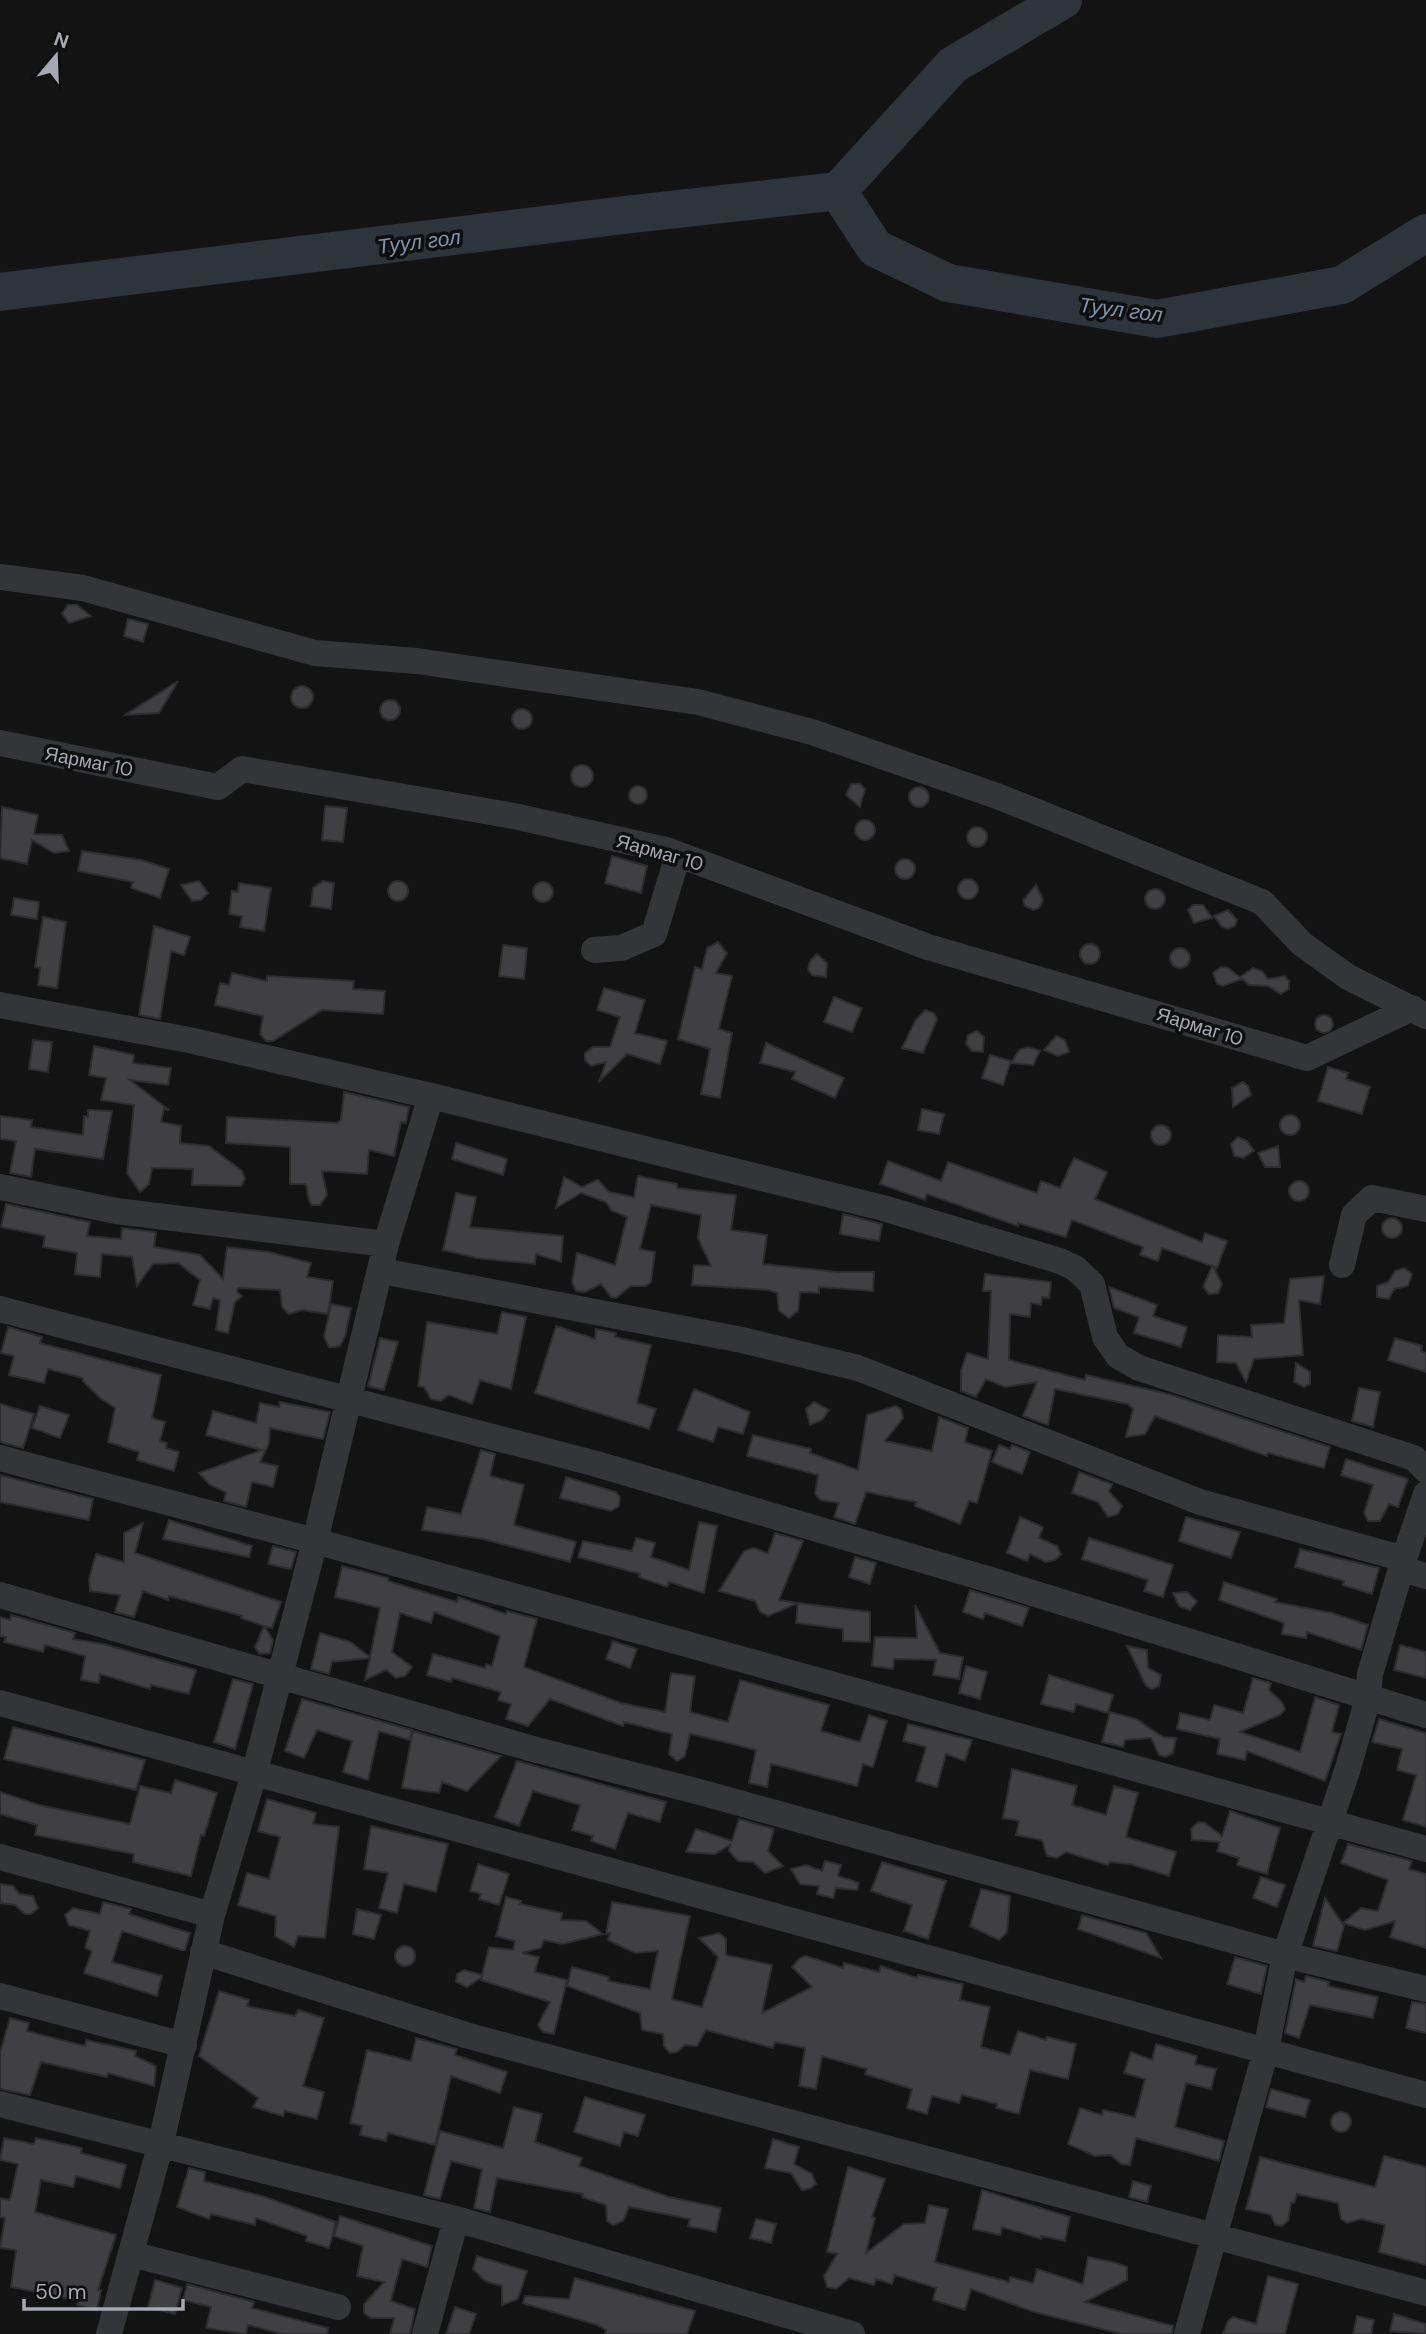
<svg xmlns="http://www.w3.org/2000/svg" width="1426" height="2334" font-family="'DM Sans',sans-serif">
<rect width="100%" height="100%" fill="#131314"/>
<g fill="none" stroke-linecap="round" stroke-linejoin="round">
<path stroke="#2d343c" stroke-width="38" d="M838,191L875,248L948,283L1157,319L1342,285L1426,233
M0,292L624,215L838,191L953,65L1063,0"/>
</g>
<path fill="#404044" stroke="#2d2d30" stroke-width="2" d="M68,605H77L91,616L69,623L62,613Z
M128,619L148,624L143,642L124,636Z
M178,681L159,713L125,715Z
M291 697a11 11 0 1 1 22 0a11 11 0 1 1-22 0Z
M380 710a10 10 0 1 1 20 0a10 10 0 1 1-20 0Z
M512 719a10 10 0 1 1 20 0a10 10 0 1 1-20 0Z
M571 776a11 11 0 1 1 22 0a11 11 0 1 1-22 0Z
M851,784H860L865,789L860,807L846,795Z
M629 795a9 9 0 1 1 18 0a9 9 0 1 1-18 0Z
M909 797a10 10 0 1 1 20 0a10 10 0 1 1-20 0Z
M325,806L347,808L343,842L322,840Z
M2,807L38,815L34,834L62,835L69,851L54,853L32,840L27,864L0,858Z
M855 830a10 10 0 1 1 20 0a10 10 0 1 1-20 0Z
M967 837a10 10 0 1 1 20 0a10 10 0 1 1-20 0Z
M82,851L141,860L169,869L160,898L131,888L133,882L78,871Z
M612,856L647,866L641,893L605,883Z
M895 869a10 10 0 1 1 20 0a10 10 0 1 1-20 0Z
M958 889a10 10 0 1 1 20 0a10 10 0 1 1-20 0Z
M199,881L208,893L201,900L192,901L181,885Z
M323,881L334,883L331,909L311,906L313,888Z
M388 891a10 10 0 1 1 20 0a10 10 0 1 1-20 0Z
M533 892a10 10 0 1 1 20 0a10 10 0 1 1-20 0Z
M239,883L271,888L264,931L240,927L242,916L229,914L232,891L238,892Z
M1036,885L1043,900L1039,908L1033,910L1025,906L1023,900Z
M1145 899a10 10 0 1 1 20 0a10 10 0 1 1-20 0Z
M14,898L39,902L37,919L11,915Z
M1193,905H1203L1212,918L1194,923L1188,910Z
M1228,910L1237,920L1235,926L1228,929L1222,927L1214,916Z
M43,917L66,922L57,988L38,985L40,968L35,967Z
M154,926L190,937L184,955L171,951L160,1019L139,1015Z
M718,942L727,953L716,973L732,976L719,1029L732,1033L720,1098L701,1094L710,1049L678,1039L695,967L702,969L707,948Z
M1080 954a10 10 0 1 1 20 0a10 10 0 1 1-20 0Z
M503,945L527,948L524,979L499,976Z
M1170 958a10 10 0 1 1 20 0a10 10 0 1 1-20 0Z
M817,954L827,963L826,977L812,975L808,970L810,961Z
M1221,967L1228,968L1242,979L1223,986L1217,984L1213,973Z
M1253,968L1262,971L1268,979L1285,976L1289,981V989L1281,994L1268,986L1249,985L1240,977Z
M232,973L267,981V976L354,981L353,989L385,991L383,1014L322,1010L273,1041H266L260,1034L263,1016L215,1005L220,983L229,985Z
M604,988L645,1000L635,1033L667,1041L660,1064L627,1054L599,1082L606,1062L591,1066L585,1060V1053L593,1047H610L620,1017L597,1010Z
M834,997L862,1008L852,1032L824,1022Z
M925,1010L934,1013L937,1019L923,1053L902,1048L915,1021Z
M1315 1024a9 9 0 1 1 18 0a9 9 0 1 1-18 0Z
M977,1031L984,1037L983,1052L972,1051L966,1044L968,1035Z
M1056,1036L1065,1040L1069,1052L1058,1056L1044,1050Z
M33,1040L52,1042L48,1072L29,1069Z
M766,1043L844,1078L835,1098L792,1079L795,1072L760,1063Z
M94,1046L134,1055L133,1063L171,1068L168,1085L130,1080L169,1110L164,1109L161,1122L181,1126L180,1143L209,1146L242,1171L245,1179L241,1186L192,1185L193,1169L152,1168L149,1184L140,1192L127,1173L134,1105L101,1100L106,1078L89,1075Z
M1028,1047L1040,1051L1033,1065L1011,1063L1019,1050Z
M990,1055L1011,1061L1003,1085L982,1078Z
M1328,1067L1348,1073L1346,1079L1370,1087L1362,1114L1318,1101Z
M1243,1082L1248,1086L1251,1095L1233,1107L1232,1088Z
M344,1092L409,1107L406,1123L401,1122L394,1156L369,1150L367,1174L322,1171L327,1195L320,1205H312L309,1201L306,1184H290V1147L226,1143L227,1117L337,1123L341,1120Z
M922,1109L944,1114L939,1134L918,1130Z
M88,1110L112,1111L103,1159L35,1149L31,1177L10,1173L16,1141L0,1139V1116L32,1120L31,1127L83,1135L84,1116L88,1117Z
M1280 1125a10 10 0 1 1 20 0a10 10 0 1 1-20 0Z
M1151 1135a10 10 0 1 1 20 0a10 10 0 1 1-20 0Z
M1238,1137L1247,1141L1254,1151L1243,1158L1234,1156L1231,1144Z
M456,1143L507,1159L503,1175L452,1159Z
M1278,1146L1280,1167H1265L1258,1153Z
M1074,1158L1107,1172L1095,1199L1202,1242L1205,1233L1227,1241L1217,1268L1213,1266L1222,1284L1218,1293L1209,1294L1203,1287L1212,1266L1162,1248L1158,1261L1140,1255L1143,1247L1072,1220L1066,1237L1018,1223V1226L927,1194L925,1200L880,1184L888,1161L941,1181L948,1162L1037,1193L1041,1181L1060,1188Z
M638,1176L677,1184V1188L736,1195L731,1230L767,1235L763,1264L837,1272H874L873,1291L819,1287V1293L800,1292L798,1311L789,1318L779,1311L777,1293L769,1290L692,1285L694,1265L711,1266L698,1238L701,1215L651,1205L640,1249L655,1252L651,1282L646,1286H631L616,1298L611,1297L601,1284L585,1292L576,1291L572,1282L577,1253L615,1265L627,1217L611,1210L606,1202L581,1193L556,1208L564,1177L582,1187L598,1180L609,1192L634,1197Z
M1289 1191a10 10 0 1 1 20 0a10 10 0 1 1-20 0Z
M456,1193L476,1197L470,1227L563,1236L561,1262L536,1254L535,1264L477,1258L443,1250Z
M6,1204L90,1222L87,1236L121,1239L122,1228L156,1232L154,1247L200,1255L223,1279L227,1247L269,1252L311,1263L307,1277L333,1281L328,1314L302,1310L289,1314L282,1307L280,1290L238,1288L237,1292L242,1296L235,1302L228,1333L216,1330L220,1300L213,1298L210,1309L193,1305L200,1280L178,1263L153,1264L137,1286L132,1257L102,1254L100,1277L75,1274L77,1253L43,1247L45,1236L1,1227Z
M843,1214L882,1224L879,1241L840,1234Z
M1382 1228a10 10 0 1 1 20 0a10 10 0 1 1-20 0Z
M1404,1268L1412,1274L1408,1286L1394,1289L1389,1299L1377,1297V1286L1388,1282L1395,1271Z
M985,1274L1051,1282L1049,1298L1042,1297L1041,1305L1031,1303L1030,1317L1010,1314L1009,1360L1085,1380L1086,1375L1172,1395L1330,1447L1324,1468L1268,1453L1267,1456L1155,1416L1145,1434L1126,1437L1133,1409L1128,1404L1055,1389L1048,1425L1023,1416L1037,1382L1005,1387L986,1379L976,1397L961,1391V1371L967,1353L988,1359L991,1291H983Z
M1324,1276L1320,1304L1299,1300L1303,1355L1254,1359L1246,1382L1236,1363L1217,1362L1218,1335L1252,1337L1251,1325L1284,1323L1290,1279Z
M1109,1287L1157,1305L1153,1316L1187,1327L1181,1347L1134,1333L1139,1317L1114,1308Z
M331,1304L351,1308L345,1337L340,1346L334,1347H329L324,1337Z
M502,1312L526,1317L511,1389L480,1380L472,1404L449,1395L440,1401L431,1399L424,1387L418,1386L427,1322L497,1334Z
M556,1326L595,1339L596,1329L616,1333L615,1337L651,1345L637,1403L656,1409L649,1429L535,1393Z
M8,1327L42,1337L40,1343L161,1375L152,1418L165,1422L160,1441L167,1443L166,1448L179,1452L174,1471L137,1460L139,1452L108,1442L115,1408L100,1398L83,1381V1378L48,1369L44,1383L9,1375L14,1356L1,1353Z
M380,1338L398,1342L384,1390L368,1386Z
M1395,1338L1422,1346L1421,1351L1426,1353V1372L1388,1360Z
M1296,1363L1310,1372V1384L1304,1387L1294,1382Z
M1359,1388L1380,1392L1373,1427L1352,1421Z
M694,1389L750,1412L743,1434L718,1427L713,1442L678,1430Z
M280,1402L330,1412L323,1439L270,1428L269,1443L260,1462L278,1466L273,1487L252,1482L246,1507L224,1501L226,1492L210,1485L199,1473L262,1450L206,1435L213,1411L256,1423L260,1403L279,1407Z
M814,1402L829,1410L822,1420L810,1425L806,1409Z
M0,1404L34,1414L23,1448L0,1442Z
M40,1406L69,1415L60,1438L32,1428Z
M895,1406L901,1409L903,1418L885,1441L932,1451L939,1417L968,1428L965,1442L992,1451L977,1503L969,1501L960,1524L915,1506L916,1502L866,1492L855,1524L834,1517L839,1503L821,1500L815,1494L818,1475L747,1456L753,1435L811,1449L810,1453L858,1470L867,1415Z
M999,1445L1010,1449L1012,1445L1030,1452L1022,1474L992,1462Z
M481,1450L495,1454L490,1476L524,1485L514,1525L576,1542L570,1562L483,1539L422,1530L427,1507L461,1514Z
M1346,1459L1408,1479L1398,1507L1389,1504L1380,1521H1368L1364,1513L1373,1485L1341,1475Z
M1079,1472L1112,1484L1109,1492L1122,1506L1118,1514L1108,1517L1098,1502L1072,1493Z
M0,1475L93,1499L89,1520L0,1502Z
M566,1477L616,1492L620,1497L619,1506L611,1511L560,1498Z
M1020,1517L1043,1527L1039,1538L1057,1546L1061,1554L1055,1560L1046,1562L1030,1554L1027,1561L1007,1553Z
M1186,1517L1240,1532L1231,1558L1179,1541Z
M169,1520L252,1546L249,1557L163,1539Z
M699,1522L717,1526L704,1593L669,1582L667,1587L639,1577L640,1574L578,1557L583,1541L632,1551L636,1538L655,1543L651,1557L689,1570Z
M143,1523L135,1553L281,1602L272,1628L264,1626L273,1640L270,1653L259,1654L255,1647L264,1626L241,1618L242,1616L169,1596L168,1600L143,1591L134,1617L115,1612L120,1595L90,1591L89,1579L96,1554L124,1562V1533Z
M775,1533L803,1541L779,1600L798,1603L768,1616L760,1612L755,1601L719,1591L744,1551L753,1548L768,1553Z
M1089,1538L1173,1565L1163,1597L1144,1591L1148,1580L1082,1559Z
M273,1546L296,1552L291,1569L268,1564Z
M1300,1549L1379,1568L1372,1594L1343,1585L1344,1581L1295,1567Z
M855,1557L876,1563L870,1584L849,1577Z
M342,1566L388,1578V1581L457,1602L458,1597L506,1614L507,1611L537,1619L524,1667L621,1703L665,1712L671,1673L695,1676L690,1712L728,1722L740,1680L829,1705L821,1731L860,1742L869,1715L887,1721L873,1767L863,1764L857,1786L771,1764L767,1787L749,1783L756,1750L716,1740L690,1734L685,1756L677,1761L669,1754L672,1734L624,1722L623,1726L550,1699L528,1726L506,1719L511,1704L498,1700L501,1692L452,1678L451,1682L427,1675L433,1654L485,1668L486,1664L492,1666L500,1636L434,1612L431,1623L400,1613L392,1652L412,1667L405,1676L396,1678L386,1670L365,1680L370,1658L332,1662L329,1674L311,1669L320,1633L350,1642L370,1657L380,1608L335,1597Z
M1224,1582L1277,1599L1275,1602L1332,1613L1368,1625L1361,1650L1307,1632L1306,1638L1282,1634L1284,1623L1219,1600Z
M970,1590L1029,1608L1022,1626L985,1613L983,1619L963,1612Z
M1187,1592L1197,1601L1190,1610L1179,1606L1173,1593Z
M798,1603L870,1612V1642L843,1641V1629L796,1623Z
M915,1605L940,1653L963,1657L959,1679L933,1675L936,1660L894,1659L893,1669L872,1666L875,1637L917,1638Z
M11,1615L75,1633L73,1639L103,1644L196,1670L189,1694L151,1685L150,1689L100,1674L99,1683L81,1680L85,1656L45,1645L43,1652L4,1642L6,1637L0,1636V1617L10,1620Z
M613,1641L637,1649L630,1668L606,1659Z
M1400,1645L1426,1652V1678L1394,1670Z
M1127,1646L1147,1650L1148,1668L1161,1675L1159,1686L1152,1689L1146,1686Z
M966,1666L987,1672L980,1699L959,1693Z
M1049,1675L1113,1695L1108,1713L1076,1704L1074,1712L1041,1704Z
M1253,1678L1271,1683L1269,1690L1282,1702L1285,1709L1280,1715L1240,1732L1300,1752L1315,1697L1339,1705L1332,1732L1341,1734L1325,1781L1247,1751L1245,1760L1217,1754L1220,1739L1177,1729L1180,1713L1210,1720L1214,1705L1243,1713Z
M233,1679L253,1684L235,1749L214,1742Z
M302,1699L412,1730L409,1740L379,1731L368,1780L343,1772L352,1741L317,1730L304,1758L285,1751Z
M1110,1712L1136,1719L1163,1737L1176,1738L1173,1753L1165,1757L1159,1755L1151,1738L1125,1740L1123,1747L1102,1742Z
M1379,1719L1426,1733V1827L1403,1820L1416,1775L1397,1770L1402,1749L1372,1742Z
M908,1724L972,1740L965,1761L946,1754L937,1787L916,1781L926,1747L903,1741Z
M13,1727L145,1760L136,1790L4,1759Z
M413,1731L501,1756L467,1791L442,1782L439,1793L402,1788Z
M517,1761L666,1802L660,1822L628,1813L615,1849L591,1841L593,1836L572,1830L580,1805L533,1791L519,1826L495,1817Z
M1012,1769L1077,1786L1072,1805L1106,1815L1114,1786L1138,1793L1126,1837L1176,1852L1169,1876L1130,1864L1109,1862L1108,1865L1066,1852L1057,1858L1047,1856L1042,1840L1016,1835L1019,1821L1003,1818Z
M175,1780L217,1793L204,1836L201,1835L191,1876L133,1862L134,1854L35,1835L37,1825L0,1814V1792L39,1805L130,1824L140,1786L171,1793Z
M267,1799L316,1813L313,1824L339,1827L325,1938L298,1936L294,1947L275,1936L276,1916L238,1905L247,1873L269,1879L280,1837L258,1831Z
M1230,1811L1280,1828L1267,1874L1237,1865L1239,1858L1217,1851L1220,1842L1192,1840L1191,1829L1198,1822L1205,1823L1222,1836Z
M739,1819L774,1829L768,1851L783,1866L765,1873L753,1862L738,1861L729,1851L730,1845L715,1854L686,1852L696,1829L732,1841Z
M371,1826L448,1844L436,1892L404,1884L397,1913L379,1908L388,1873L364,1869Z
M1348,1844L1412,1861L1409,1869L1426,1874V1948L1390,1937L1395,1921L1365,1930L1343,1923L1361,1908L1378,1911L1388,1880L1341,1863Z
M825,1861L841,1865L838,1876L859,1883L857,1890L836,1888L833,1898L817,1894L819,1886L800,1884L791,1869L806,1865L822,1871Z
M882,1862L946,1881L928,1939L904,1931L912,1905L871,1891Z
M478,1864L509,1874L499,1905L479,1899L481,1894L470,1891Z
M1261,1877L1285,1885L1277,1907L1253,1898Z
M0,1884L13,1886L19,1894L33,1896L38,1908L31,1914H25L15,1905L0,1903Z
M981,1889L1010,1896L1007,1932L999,1940L970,1926Z
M506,1897L521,1901L520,1904L562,1913L561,1920L586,1921L603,1934L562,1944L544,1940L541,1948L522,1953L539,1957L535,1972L567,1980L554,2034L543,2032L538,2025L550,2002L481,1980L482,1977L467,1987L456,1982L457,1974L464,1970L482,1975L489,1947L513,1950L515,1941L496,1936Z
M1325,1898L1344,1926L1337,1951L1313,1946Z
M103,1902L131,1909L129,1914L190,1933L185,1950H182L122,1931L112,1962L162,1976L157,1996L84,1973L92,1951L85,1948L90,1931L69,1925L65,1915L73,1908L100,1914Z
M612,1902L690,1916L672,1999L702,2007L718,1957L699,1938L719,1933L726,1939V1955L772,1965L762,2013L812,1987L792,1967L800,1958L806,1956L843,1968L844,1963L879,1972L881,1966L917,1978L918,1975L963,1984L960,2000L990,2007L981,2047L1010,2055L1018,2031L1046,2040L1047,2037L1076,2044L1068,2079L1030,2070L1019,2114L996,2108L997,2104L962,2095L959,2103L932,2096L927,2114L907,2108L912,2089L865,2074L867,2069L822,2056L816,2089L799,2086L805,2048L775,2042L773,2048L706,2030L697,2046L685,2045L677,2052L670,2053L664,2046L663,2034L642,2030L640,2013L567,1986L572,1967L609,1977L608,1981L650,1989L658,1951L635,1953L608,1940L610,1933L606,1934Z
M357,1909L381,1915L374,1939L353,1934Z
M1082,1915L1146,1933L1161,1958L1078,1929Z
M395 1956a10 10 0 1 1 20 0a10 10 0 1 1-20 0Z
M1235,1957L1267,1966L1261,1994L1227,1984Z
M1306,1976L1329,1982L1328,1986L1378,1997L1373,2018L1310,2005L1299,2038L1285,2033L1296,1979L1304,1982Z
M219,1991L249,2000L247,2006L295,2016L298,2010L324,2018L303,2086L324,2092L317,2119L285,2111L283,2116L253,2107L258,2098L199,2056Z
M1412,2002L1426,2004V2033L1406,2028Z
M10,2018L29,2023L27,2031L85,2046L86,2040L136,2051L135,2056L156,2066L154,2086L108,2073L107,2077L41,2062L30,2095L0,2089V2053Z
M416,2038L457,2049L455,2055L507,2072L500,2093L451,2076L435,2145L388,2133L386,2141L360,2135L362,2126L350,2123L367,2050L411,2061Z
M1156,2044L1197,2056L1195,2064L1216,2069L1211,2089L1186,2083L1175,2127L1224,2141L1219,2161L1136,2138L1130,2165L1121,2164L1111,2155L1095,2156L1068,2144L1080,2108L1102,2115L1103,2110L1135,2117L1145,2079L1124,2073L1131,2052L1152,2060Z
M1271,2089L1310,2100L1305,2117L1266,2107Z
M585,2097L645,2115L638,2136L624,2132L620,2146L574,2132Z
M514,2107L542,2114L535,2142L582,2158L579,2166L669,2197L721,2208L716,2232L688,2226L690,2219L629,2207L623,2221L613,2225L607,2221L606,2205L582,2197L583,2194L497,2178L490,2212L474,2208L482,2169L451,2161L440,2199L424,2195L440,2131L503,2148Z
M1331 2122a10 10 0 1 1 20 0a10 10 0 1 1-20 0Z
M4,2138L34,2144L36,2138L82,2148L81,2153L126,2165L120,2188L76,2176L73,2187L41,2180L35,2212L116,2235L98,2290H101L97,2310L77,2305L79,2301L11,2287L16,2250L0,2248L5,2218L0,2217V2198L10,2200L18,2164L0,2160Z
M773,2139L799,2147L794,2164L812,2174L816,2184L811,2188L802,2190L791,2173L765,2168Z
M1384,2156L1426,2167V2265L1379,2252L1385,2225L1361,2219L1347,2223L1341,2219L1338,2203L1297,2194L1294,2203H1291L1288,2221L1282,2226L1275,2225L1271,2215L1246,2209L1260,2157L1375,2187Z
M848,2167L885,2179L872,2217L875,2218L866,2253L904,2224L925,2223L929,2205L948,2209L935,2262L1009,2282L1010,2277L1033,2283L1037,2269L1083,2284L1088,2257L1116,2263L1127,2267V2280L1085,2302L1173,2326L1172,2334H1122L1034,2312L971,2289L965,2310L933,2300L936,2288L895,2275L892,2284L876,2279L874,2285L849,2278L836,2289L827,2287L824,2276L837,2254L827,2252Z
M189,2168L205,2172L204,2181L262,2196L336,2222L329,2248L306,2241L307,2236L256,2218L255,2225L211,2214L209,2219L177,2207Z
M1133,2181L1151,2186L1147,2202L1129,2197Z
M982,2190L1070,2217L1065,2241L1041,2236V2239L1002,2227L1000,2235L973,2229Z
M340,2216L432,2246L427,2267L402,2259L391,2301L415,2309L410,2334H390L394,2318H371L364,2313V2304L384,2282L357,2276L363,2246L334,2236Z
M756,2219L776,2224L771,2243L750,2238Z
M477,2256L527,2271L518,2299L502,2305V2286L485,2281L473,2269Z
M1268,2276L1298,2284L1285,2334H1223L1228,2321L1233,2317L1256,2324Z
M575,2278L695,2311L687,2334H605L606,2330L597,2325L523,2303L525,2296L569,2299Z
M155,2280L182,2288L175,2314L148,2307Z
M187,2284L254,2302L252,2308L328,2328L327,2334H282L248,2325L246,2334L206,2328L211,2307L183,2300Z
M455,2307L476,2314L469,2334H446Z
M1394,2314L1426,2324V2334L1390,2331Z
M1357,2316L1374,2320L1371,2334H1353Z"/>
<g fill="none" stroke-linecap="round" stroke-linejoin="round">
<path stroke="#343539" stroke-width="26" d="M0,577L83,588L315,653L417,661L698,702L812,732L997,796L1262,902L1302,944L1348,977L1426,1016
M0,743L218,787L242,769L514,816L666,850L928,947L1307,1058L1412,1008
M594,950L621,948L654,934L678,855
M0,1005L189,1040L431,1096L883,1208L1060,1261L1075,1268L1092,1284L1105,1337L1118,1356L1139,1368L1414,1458L1426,1470
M0,1187L116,1211L386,1244
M1342,1265L1354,1215L1372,1198L1426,1209
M382,1271L742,1340L858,1368L1200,1502L1404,1559L1401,1569L1426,1576
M0,1309L593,1463L994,1581L1426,1715
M0,1458L315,1541L1426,1849
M1404,1559L1426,1494
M0,1595L533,1749L707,1794L1285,1955L1426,1989
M0,1703L1426,2095
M0,1857L212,1915
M203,1952L469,2036L1426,2293
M0,1996L184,2045
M0,2104L456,2219L852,2334
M131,2254L338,2307
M109,2334L161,2143L212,1915L255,1771L315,1541L386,1244L431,1096
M425,2334L456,2219
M1187,2334L1266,2050L1285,1955L1348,1768L1368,1698L1370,1674L1401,1569"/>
</g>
<g text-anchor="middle" stroke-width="7" stroke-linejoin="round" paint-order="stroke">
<g font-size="19" fill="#a6a9b3" stroke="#0e0e0f">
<text transform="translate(89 761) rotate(11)" y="7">Яармаг 10</text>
<text transform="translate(660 852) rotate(16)" y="7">Яармаг 10</text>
<text transform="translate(1200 1026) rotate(17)" y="7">Яармаг 10</text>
</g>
<g font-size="21" font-style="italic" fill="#8093ab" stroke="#0e0e0f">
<text transform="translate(419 242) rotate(-7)" y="7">Туул гол</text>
<text transform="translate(1121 310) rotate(7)" y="7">Туул гол</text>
</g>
</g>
<g transform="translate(56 56) rotate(19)" stroke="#0e0e0f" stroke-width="5" paint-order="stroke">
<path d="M0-5L12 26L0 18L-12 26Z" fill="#a6a9b3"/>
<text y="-10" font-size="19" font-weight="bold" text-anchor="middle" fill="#a6a9b3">N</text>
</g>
<path d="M24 2299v10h159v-10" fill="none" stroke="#a6a9b3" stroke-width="3.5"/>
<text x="35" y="2299" font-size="21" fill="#a6a9b3" stroke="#0e0e0f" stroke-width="5" paint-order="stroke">50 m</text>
</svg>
